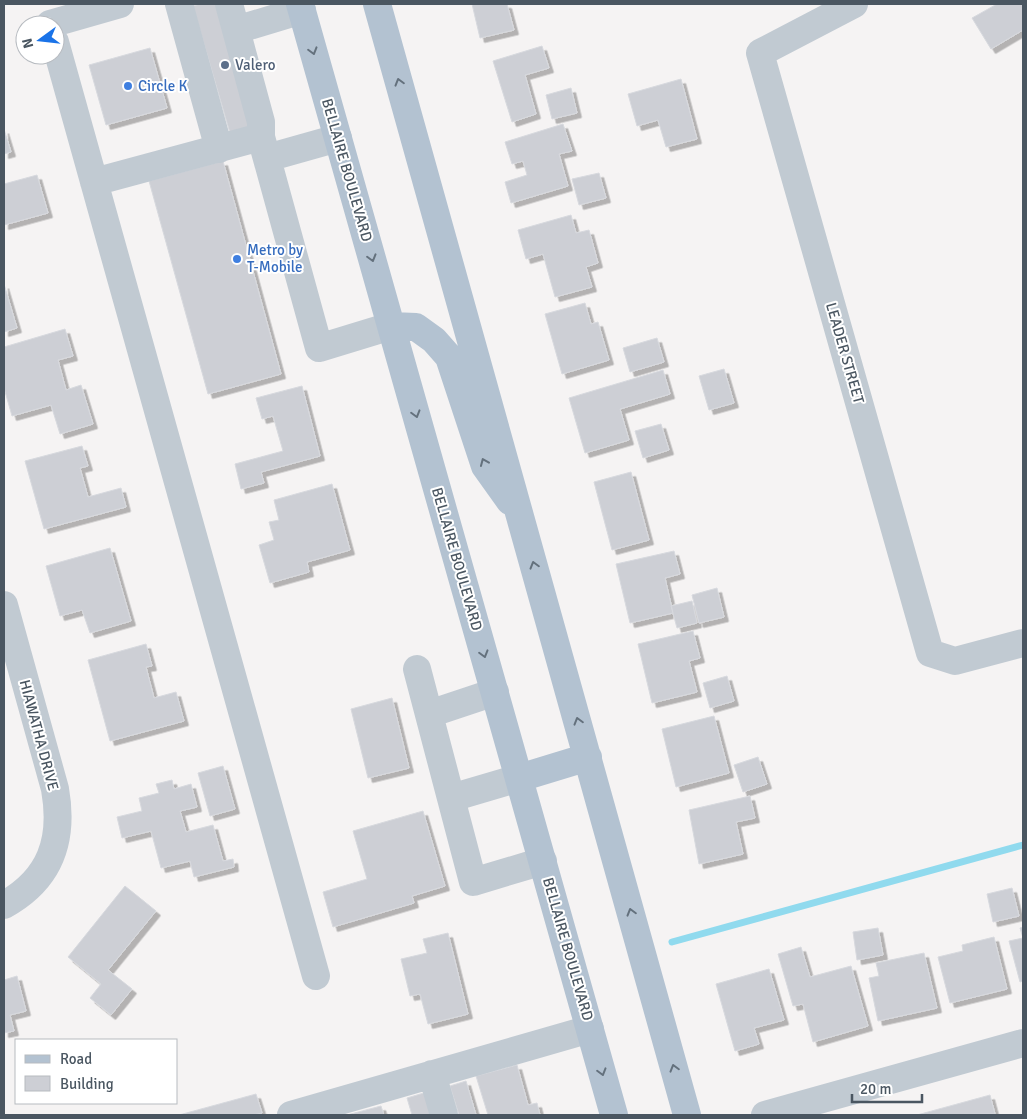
<svg xmlns="http://www.w3.org/2000/svg" width="1027" height="1119" font-family="Signika,sans-serif">
<defs>
<filter id="shadow"><feDropShadow dx="4.5" dy="4.5" stdDeviation="0" flood-color="#0004"/></filter>
</defs>
<rect width="100%" height="100%" fill="#f5f3f3"/>
<g fill="none" stroke-linecap="round" stroke-linejoin="round">
<path stroke="#90daee" stroke-width="7" d="M672,942L1023,845"/>
</g>
<path fill="#cdcfd5" stroke="#d7d9de" filter="url(#shadow)" d="M200,4H221L257,125L230,133L193,6Z
M472,4H507L514,30L480,38Z
M997,4H1023V30L991,49L972,18Z
M542,46L549,68L525,75L536,114L512,122L493,61Z
M150,48L167,108L106,125L89,65Z
M681,79L697,139L666,147L658,120L637,126L628,94Z
M571,88L577,113L552,119L546,95Z
M563,124L572,151L559,154L568,186L511,203L505,182L527,175L523,161L512,164L505,142Z
M4,129L11,152L4,154Z
M223,161L281,374L208,394L149,181Z
M599,173L606,198L579,205L572,179Z
M37,175L48,213L4,225V184Z
M571,215L576,233L589,230L598,263L586,267L592,287L555,297L543,254L526,259L518,230Z
M4,284L17,328L4,332Z
M585,303L591,324L598,322L609,360L562,374L545,314Z
M65,329L73,356L58,360L66,390L81,385L93,424L60,434L51,405L12,416L4,388V347Z
M657,338L664,362L630,372L623,348Z
M724,369L734,403L709,410L699,376Z
M663,370L670,394L620,409L629,440L585,453L569,398Z
M302,386L320,456L261,472L264,483L241,489L235,464L283,451L273,416L262,419L256,398Z
M661,424L669,450L643,458L635,431Z
M82,446L88,466L80,468L88,497L121,488L126,507L44,529L25,461Z
M631,472L649,540L612,550L594,482Z
M332,484L350,550L307,562L309,572L270,583L259,545L274,540L269,522L279,520L274,500Z
M110,548L131,621L90,633L82,610L60,616L46,566Z
M674,551L680,574L665,578L673,613L630,623L616,564Z
M717,588L724,617L699,623L692,595Z
M692,601L697,623L677,628L671,606Z
M693,631L700,658L689,661L697,692L652,703L638,644Z
M146,644L152,666L146,667L154,698L176,692L184,721L110,741L88,660Z
M727,676L734,701L710,708L703,683Z
M392,698L409,768L368,778L351,709Z
M714,716L729,773L676,787L662,729Z
M758,757L767,784L743,792L734,765Z
M223,766L235,809L210,816L198,773Z
M172,780L174,789L191,784L197,807L180,811L186,832L213,825L223,861L233,859L234,867L194,877L190,861L161,868L151,831L122,838L117,817L142,811L139,798L159,793L156,784Z
M750,796L755,818L736,822L743,854L699,864L689,810Z
M423,811L445,886L412,896L414,903L333,927L323,892L367,879L353,831Z
M125,886L156,911L108,970L132,989L111,1015L90,998L101,984L68,957Z
M1012,888L1019,916L993,922L987,894Z
M1023,927V981L1020,982L1009,941L1023,938L1020,928Z
M878,928L883,955L857,960L853,932Z
M448,933L468,1014L428,1024L420,994L410,996L401,959L427,953L423,939Z
M994,937L1007,989L950,1003L938,957L963,951L962,945Z
M801,947L810,977L851,966L868,1026L813,1042L803,1004L793,1006L778,954Z
M924,953L937,1008L878,1021L869,978L879,976L876,963Z
M769,969L784,1020L754,1028L759,1044L735,1051L716,984Z
M17,976L26,1011L10,1015L14,1031L4,1033V980Z
M517,1065L528,1105L537,1103L540,1115H488L476,1076Z
M466,1081L476,1115H459L450,1086Z
M427,1092L433,1115H412L407,1098Z
M256,1094L262,1113L253,1115H179Z
M990,1095L995,1114L917,1115Z
M381,1106L384,1115H347Z"/>
<g fill="none" stroke-linecap="round" stroke-linejoin="round">
<path stroke="#c1cad2" stroke-width="28" d="M179,4L219,149
M229,4L261,122V137L319,348L391,326
M854,4L760,53L930,653L955,661L1023,643
M50,24L120,4
M236,30L302,10
M55,42L316,976
M267,158L338,138
M94,182L261,137
M4,605L55,789C64,840 51,879 4,905
M417,669L473,882L543,861
M429,714L495,692
M451,798L519,778
M432,1074L444,1115
M291,1115L590,1029
M765,1115L1023,1043"/>
<path stroke="#b3c2d1" stroke-width="28" d="M300,4L614,1115
M377,4L687,1115
M391,326L416,327L434,340L449,357L485,466L510,501
M519,778L588,757"/>
</g>
<defs><path id="oneway-chevron" d="M-2-3.5L2.5 0L-2 3.5" fill="none" stroke-width="1.6" stroke-linecap="round" stroke-linejoin="round" transform="scale(1.25)"/></defs>
<g stroke="#64717d">
<use href="#oneway-chevron" transform="translate(313 51) rotate(74)"/>
<use href="#oneway-chevron" transform="translate(399 82) rotate(-106)"/>
<use href="#oneway-chevron" transform="translate(372 258) rotate(74)"/>
<use href="#oneway-chevron" transform="translate(416 414) rotate(74)"/>
<use href="#oneway-chevron" transform="translate(484 462) rotate(-113)"/>
<use href="#oneway-chevron" transform="translate(534 565) rotate(-106)"/>
<use href="#oneway-chevron" transform="translate(484 654) rotate(74)"/>
<use href="#oneway-chevron" transform="translate(578 721) rotate(-106)"/>
<use href="#oneway-chevron" transform="translate(631 912) rotate(-106)"/>
<use href="#oneway-chevron" transform="translate(674 1068) rotate(-106)"/>
<use href="#oneway-chevron" transform="translate(602 1072) rotate(74)"/>
</g>
<circle fill="#5c6f8a" stroke="#fff" stroke-width="2" cx="225" cy="65" r="5"/>
<g fill="#3f7fe0" stroke="#fff" stroke-width="2">
<circle cx="128" cy="86" r="5"/>
<circle cx="237" cy="259" r="5"/>
</g>
<g text-anchor="middle" stroke-width="4" stroke-linejoin="round" paint-order="stroke">
<g font-size="15" fill="#4e5e75" stroke="#fff" text-anchor="start">
<text x="235" y="70">Valero</text>
</g>
<g font-size="15" fill="#366cbe" stroke="#fff" text-anchor="start">
<text x="138" y="91">Circle K</text>
<text x="247" y="255">Metro by<tspan x="247" dy="17">T-Mobile</tspan></text>
</g>
<g font-size="15" fill="#4a5661" stroke="#fff">
<text transform="translate(347 170) rotate(74)" y="5">BELLAIRE BOULEVARD</text>
<text transform="translate(845 353) rotate(74)" y="5">LEADER STREET</text>
<text transform="translate(457 559) rotate(74)" y="5">BELLAIRE BOULEVARD</text>
<text transform="translate(39 735) rotate(75)" y="5">HIAWATHA DRIVE</text>
<text transform="translate(568 949) rotate(74)" y="5">BELLAIRE BOULEVARD</text>
</g>
</g>
<rect width="1027" height="1119" fill="none" stroke="#4a5661" stroke-width="10"/>
<rect x="15" y="1039" width="162" height="65" fill="#ffffff" stroke="#b7bbc0"/>
<rect x="25" y="1055" width="25" height="8" fill="#b3c2d1" stroke="#b7bbc0"/>
<text x="60" y="1064" font-size="15" fill="#4a5661">Road</text>
<rect x="25" y="1076" width="25" height="15" fill="#cdcfd5" stroke="#b7bbc0"/>
<text x="60" y="1089" font-size="15" fill="#4a5661">Building</text>
<g transform="translate(40 40) rotate(255)"><circle r="24" fill="#ffffff" stroke="#b7bbc0"/>
<path d="M0-4L9 19L0 12L-9 19Z" fill="#1a73e8"/>
<text y="-8" font-size="14" font-weight="bold" text-anchor="middle" fill="#4a5661">N</text>
</g>
<path d="M852 1094v8h70v-8" fill="none" stroke="#4a5661" stroke-width="2.5"/>
<text x="860" y="1094" font-size="15" fill="#4a5661" stroke="#ffffff" stroke-width="4" paint-order="stroke">20 m</text>
</svg>
